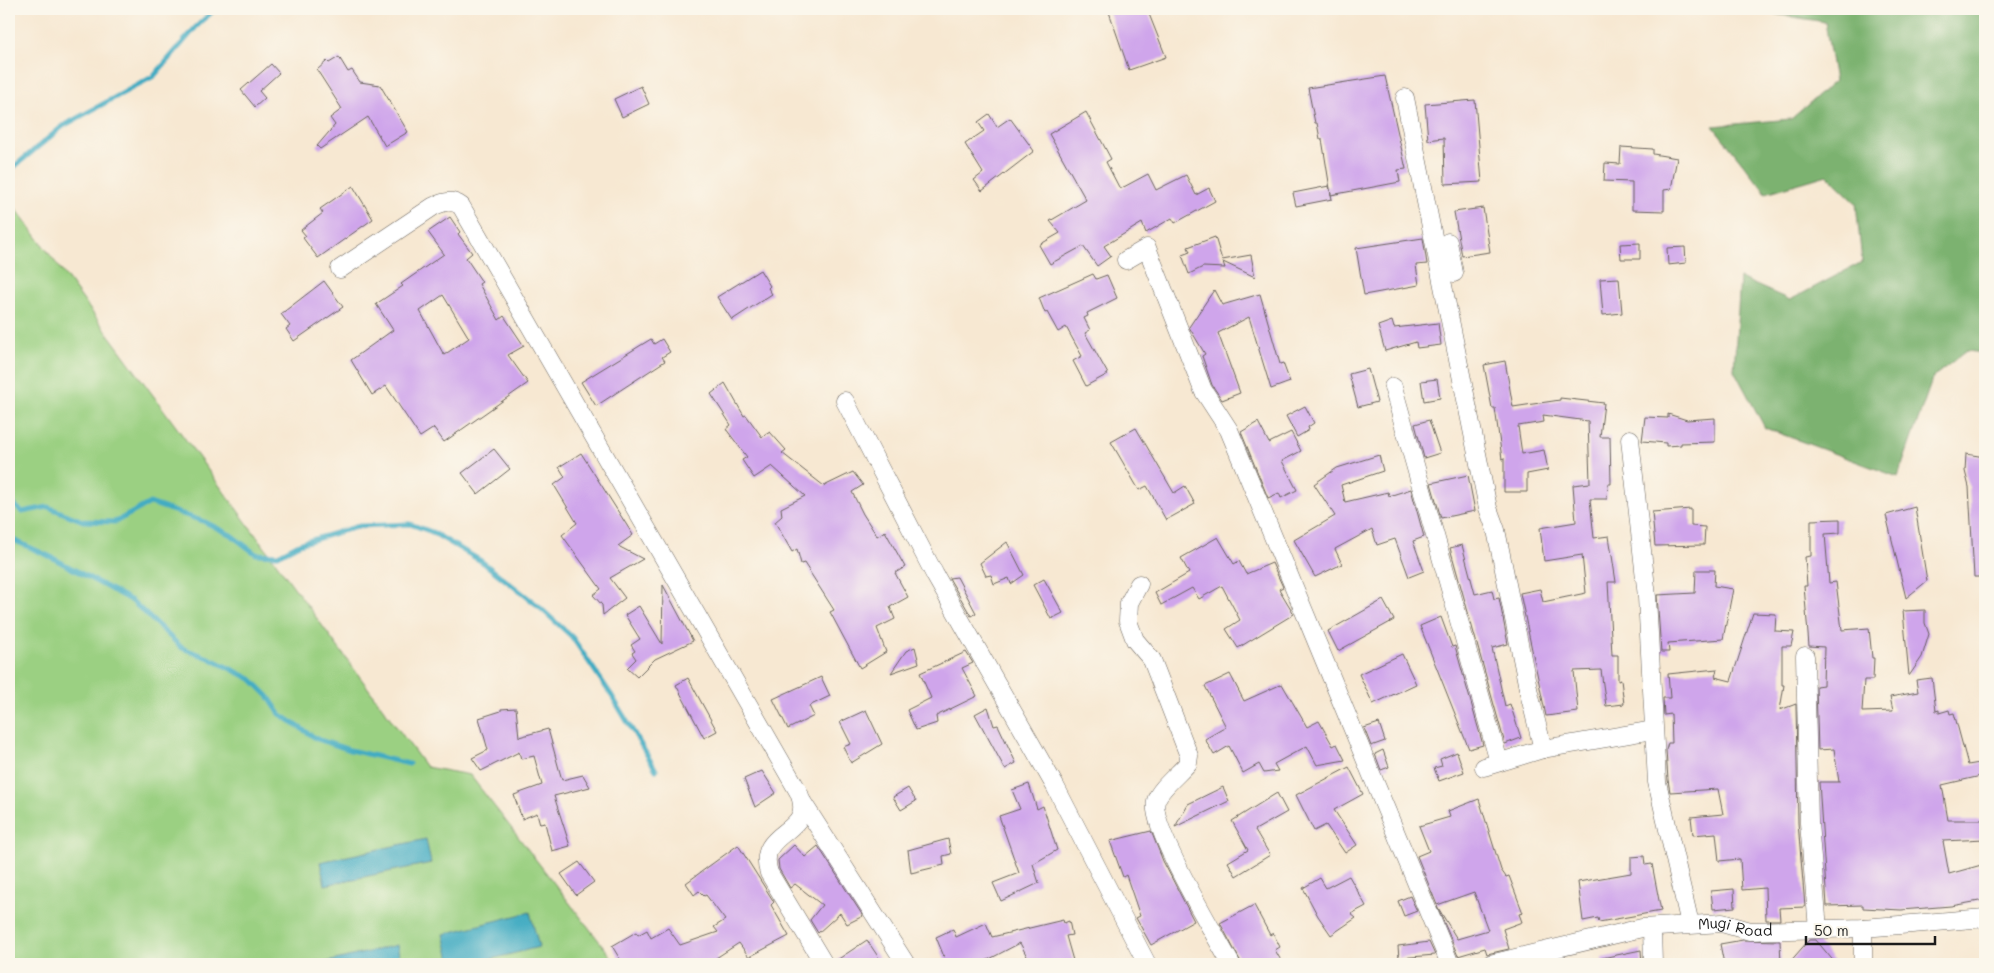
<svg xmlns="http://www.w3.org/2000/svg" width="1994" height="973" font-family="Mali,sans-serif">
<rect width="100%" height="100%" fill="#fbf7ec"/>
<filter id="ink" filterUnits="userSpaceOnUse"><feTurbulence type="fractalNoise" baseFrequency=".02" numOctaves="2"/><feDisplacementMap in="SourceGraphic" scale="10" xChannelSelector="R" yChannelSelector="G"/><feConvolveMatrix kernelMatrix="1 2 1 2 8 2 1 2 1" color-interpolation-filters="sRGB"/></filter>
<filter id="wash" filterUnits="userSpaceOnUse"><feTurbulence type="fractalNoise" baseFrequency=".0096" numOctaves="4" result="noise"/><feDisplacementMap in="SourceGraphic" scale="20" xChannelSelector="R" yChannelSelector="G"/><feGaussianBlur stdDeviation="1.12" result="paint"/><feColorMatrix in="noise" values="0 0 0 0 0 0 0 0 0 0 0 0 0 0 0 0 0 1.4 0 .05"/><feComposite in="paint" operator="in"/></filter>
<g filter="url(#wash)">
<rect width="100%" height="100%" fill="#f7e8d2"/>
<path fill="#9bd082" stroke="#5c764f" d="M9,199L426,767L470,775L617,964H9Z"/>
<path fill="#7cb270" stroke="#4c6746" d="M1742,9H1985V353L1966,351L1933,377L1898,477L1765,428L1734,370L1740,278L1790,300L1862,262L1856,203L1827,175L1766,193L1713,126L1791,119L1835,81L1825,22Z"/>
<path fill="#43acc2" stroke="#30646f" d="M426,839L431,863L325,885L320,862Z
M530,912L539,947L472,964H451L444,934Z
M397,945L401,964H319Z"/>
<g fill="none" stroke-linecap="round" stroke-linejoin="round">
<path stroke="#43acc2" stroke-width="5" d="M9,171L63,126L154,76L196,27L215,9
M9,500L22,512L48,507L83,521L115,522L150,503L205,522L231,535L256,554L278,555L299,544L359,526L410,524L432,532L481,561L536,604L572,637L612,696L656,770
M9,538L51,557L132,601L182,648L209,658L251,679L268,696L280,714L317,739L350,750L409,764"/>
</g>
<g id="blocks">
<path fill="#cfa5eb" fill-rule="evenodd" d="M1108,9H1147L1166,57L1129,70Z
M339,57L348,72L352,70L360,82L380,85L408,132L385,146L368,117L320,149L317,146L335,125L330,118L342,109L317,70L327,61L329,63Z
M271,64L279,73L259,91L265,98L255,107L241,90Z
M1385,76L1406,169L1398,170L1400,182L1331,195L1322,139H1320L1317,123H1315L1308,88Z
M641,86L649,104L622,117L614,99Z
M1475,100L1482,182L1445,184L1444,138L1428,140L1425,104Z
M1086,112L1111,159L1106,162L1120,189L1148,174L1156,190L1186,175L1196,195L1209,188L1215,201L1175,223L1172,218L1146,233L1142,223L1104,246L1111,256L1097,266L1083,246L1050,264L1039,245L1060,233L1050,221L1086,200L1049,134Z
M989,114L997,127L1010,118L1034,151L982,191L974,180L983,173L965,144L984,131L978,122Z
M1621,147L1653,149V154L1677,158L1671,189L1664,190V211L1632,210V182L1604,181L1605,163L1620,164Z
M353,186L373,219L318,258L303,238L306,236L301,230L323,213L320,209Z
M1329,186L1332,199L1296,206L1293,193Z
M1483,208L1490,252L1462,256L1454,212Z
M450,217L460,232L458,234L472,253L466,258L482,282L479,284L499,320L504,316L524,346L508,355L528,383L444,442L434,428L420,437L386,386L372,395L351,360L393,330L376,304L403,286L401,284L444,254L428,232ZM443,295L469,338L444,355L420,311Z
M1215,237L1222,260L1251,255L1255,277L1223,262L1225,268L1203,267L1189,274L1182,255L1190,252L1188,247Z
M1423,238L1427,264L1416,265L1419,285L1364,295L1356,248Z
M1640,243V259H1621L1620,244Z
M1685,247L1686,263L1668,265L1667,248Z
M760,270L770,286L768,288L772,294L732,320L717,297Z
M1093,274L1096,279L1107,275L1117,298L1087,313L1088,316L1084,318L1090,330L1085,333L1108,374L1086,386L1073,361L1082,356L1066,327L1058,332L1047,312L1045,313L1039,298Z
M1619,278L1622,313L1603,315L1600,279Z
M324,281L343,307L294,341L286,329L290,326L281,314Z
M1214,290L1222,305L1260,294L1280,364L1283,363L1290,382L1271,389L1249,317L1218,333L1240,393L1222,400L1212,385L1202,356L1205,354L1189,327Z
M1392,321L1394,328L1438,323L1441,345L1417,348L1416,342L1385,351L1378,326Z
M651,339L654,344L662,339L670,352L662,357L665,361L596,406L581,382Z
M1505,361L1513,407L1560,400V398L1604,403L1600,437H1610L1611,484H1608L1607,499H1590L1594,538L1609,536L1616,582H1608L1612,655H1618V681L1621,680L1624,704L1606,706L1601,670L1574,671L1578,712L1546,716L1520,593L1540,589L1543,602L1586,593L1582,555L1544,561L1540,528L1576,522L1573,485L1590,483L1588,421L1543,415L1544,422L1518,426L1522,454L1544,450L1548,470L1527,474V492H1504V458L1502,459L1495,408H1492L1484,365Z
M1368,369L1377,402L1358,407L1349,374Z
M1437,379L1440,398L1424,401L1421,381Z
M725,383L744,416L746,415L762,437L770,432L786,450L782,453L824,486L853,472L863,485L852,492L863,514L877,536L885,531L905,567L895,573L908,597L890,607L895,619L877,628L886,652L860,668L830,612L834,610L804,563L801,564L797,549L792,552L775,522L782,516L781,508L805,496L772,466L754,478L742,460L747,457L726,429L731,425L711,394Z
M1305,406L1314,423L1308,427L1309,430L1297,437L1286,416Z
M1668,414L1687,420L1715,418V442L1681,443V445L1666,446V443L1642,441L1645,417L1668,418Z
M1429,420L1440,453L1424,458L1415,424Z
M1258,422L1269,443L1291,432L1301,451L1282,461L1297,490L1281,498L1279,493L1268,498L1241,432Z
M1136,428L1174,493L1185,486L1195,504L1166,520L1147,486L1139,490L1111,442Z
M494,449L510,469L478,494L462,473Z
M581,453L633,535L618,546L643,559L610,578L625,598L603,615L602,605L593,595L601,589L562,535L577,523L554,485L565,477L559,467Z
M1966,454L1985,457V577H1974L1969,487L1965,471Z
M1379,455L1383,471L1341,485L1345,502L1388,492L1389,496L1411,489L1424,537L1413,541L1424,571L1409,577L1395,539L1377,545L1372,529L1335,549L1342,564L1315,577L1294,540L1335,516L1314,484L1337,468Z
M1468,475L1475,511L1441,518L1431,483Z
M1915,507L1927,581L1906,598L1886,515Z
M1691,509V526L1705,527L1704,545L1655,546L1652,512Z
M1840,519V533L1825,534L1829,583L1836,582L1842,630L1869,628L1872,658H1874L1873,680H1864L1862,712L1893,711L1890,697L1918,692L1916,680L1932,678L1936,711L1939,710V713L1949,710L1950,714L1954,713L1968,765L1985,762V775L1942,785L1948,820H1985V839L1943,841L1949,874L1985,864V900L1951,906L1901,910L1863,908V905L1827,906L1819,782H1839L1834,749L1818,750L1816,686L1823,685L1824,647L1809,646L1804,586H1807L1805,557L1811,556V520Z
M1218,537L1234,564L1239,561L1246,574L1272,563L1283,587L1279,589L1294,614L1238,648L1226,629L1240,620L1222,586L1199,599L1192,588L1161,605L1155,593L1189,573L1181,558Z
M1007,542L1024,575L1011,584L1009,578L994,584L991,575L986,576L980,563Z
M1462,545L1475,594L1492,590L1494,599L1499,598L1508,644L1492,648L1505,706L1510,704L1521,738L1505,744L1450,548Z
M1696,570H1715L1714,586L1733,589L1723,639L1668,643L1669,652H1661L1657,595L1695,593Z
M957,577L976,613L971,616L949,578Z
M1044,579L1063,613L1051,619L1033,585Z
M663,585L693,641L655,659L637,677L627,668L636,659L632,653L635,651L631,645L640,639L625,615L639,606L662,644Z
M1383,600L1394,620L1338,651L1328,631Z
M1925,610V623L1929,634L1922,657L1909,676L1903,611Z
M1753,613L1776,614L1775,631L1794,632L1791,646H1782V685H1784L1780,710L1796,704L1798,823L1805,907L1779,908L1780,920H1766L1765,888L1742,890L1740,859L1719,861L1716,833L1693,835L1691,817L1723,814L1718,789L1670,792L1668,780L1666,750L1668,743H1672L1671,714L1664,715L1663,698H1670L1668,674L1717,669L1715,677L1731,681Z
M1441,617L1452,647L1455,646L1483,745L1469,749L1420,626Z
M915,647L919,663L891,673L906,651Z
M966,652L973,663L962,668L977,696L936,716L937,723L916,730L907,710L931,698L920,673Z
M1402,654L1416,684L1373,704L1359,674Z
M1230,674L1244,701L1282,684L1307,727L1319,721L1333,746L1337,744L1345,760L1317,765L1307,746L1274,764L1278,771L1264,773L1259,764L1243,773L1229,746L1214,755L1205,739L1226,727L1205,686Z
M821,677L830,696L809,706L814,716L788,729L773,699Z
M688,678L717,731L704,738L676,685Z
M988,707L994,726L998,725L1016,763L1005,769L975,714Z
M516,708L519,737L548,729L562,780L583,775L590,787L554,796L570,846L552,851L545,823L540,824L537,813L522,819L514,795L542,785L534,756L521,759L519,752L481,771L472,758L488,750L479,718L501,711V709Z
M866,710L882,744L851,763L843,747L851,744L840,722Z
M1379,723L1385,741L1371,746L1364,728Z
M1383,750L1389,767L1381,770L1375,754Z
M1457,752L1464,772L1439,781L1434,768L1442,766L1440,759Z
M1349,767L1363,794L1334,810L1357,845L1345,853L1326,825L1314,831L1296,795Z
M762,771L776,793L755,807L744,779Z
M1029,784L1037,809L1043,806L1057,850L1033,864L1039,883L1001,901L993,883L1019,873L999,816L1020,809L1012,790Z
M1223,787L1229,801L1175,827L1188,804Z
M908,788L916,801L901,810L893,797Z
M1277,793L1287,812L1255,830L1270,855L1236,876L1228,862L1248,850L1232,821Z
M1479,799L1501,870L1506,877L1509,876L1523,913L1519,914L1522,922L1503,929L1509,949L1487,954L1485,948L1458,956L1437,906L1457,939L1488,930L1474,892L1437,905L1417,856L1429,851L1419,826L1450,817L1448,811Z
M1151,831L1163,861L1194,921L1151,945L1136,918L1140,916L1126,875L1123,877L1110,841Z
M948,839L951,854L943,856L944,865L911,873L908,850Z
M738,845L774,902L771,905L789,936L749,957L739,943L716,958L721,964H623L612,946L636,932L638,935L647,930L651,938L668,928L680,945L718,932L714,927L725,920L706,895L704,896L699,891L694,895L686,883Z
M794,845L805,857L818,846L863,916L847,924L840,913L818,933L810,920L822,905L795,884L790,888L779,869L778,860Z
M1644,856L1645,865L1652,864L1661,911L1599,922L1598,918L1583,921L1578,882L1631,873V857Z
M579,862L594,882L576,895L561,874Z
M1349,876L1366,906L1351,914L1356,918L1331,935L1318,916L1303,888L1320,878L1326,888Z
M1734,889L1735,907L1713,909L1711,891Z
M1410,896L1417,911L1404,916L1398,901Z
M1254,905L1270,935L1273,933L1280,947L1275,950L1283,964H1242L1220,923Z
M1063,920L1064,923L1069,921L1072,935L1066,936L1074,964H1031L1020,943L980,964H947L936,937L953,929L956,937L986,923L992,937Z
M867,940L883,964H835L834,962Z
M1743,940L1780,941L1781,964H1724L1720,944Z
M1809,940H1816L1836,964H1788Z
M1429,942L1435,955L1399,958L1398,946Z
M1641,950L1642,964H1602V958Z"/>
</g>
</g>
<g filter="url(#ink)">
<use href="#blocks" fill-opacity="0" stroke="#69635c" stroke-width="1"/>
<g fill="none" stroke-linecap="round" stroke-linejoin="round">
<g stroke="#69635c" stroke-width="19">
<g id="minor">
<path d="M1405,98L1488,508L1496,530L1529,693L1543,749"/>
<path d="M1448,242L1454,273"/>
<path d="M1126,260L1147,248L1203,390L1229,430L1450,964"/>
<path d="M340,269L434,206C444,202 451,199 461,206L798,791C819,836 754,827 769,873L824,964"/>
<path d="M1393,387L1499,762"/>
<path d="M845,401L935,575L1055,786L1147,964"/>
<path d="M1630,439L1647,597L1657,782L1690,924"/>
<path d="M1139,584L1129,603L1128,621L1135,640L1152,660L1189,756L1188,763C1180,773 1159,789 1156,801C1149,827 1216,936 1231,964"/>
<path d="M1805,656L1809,823L1818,929"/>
<path d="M1484,767L1543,749L1653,730"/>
<path d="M803,803L906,964"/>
<path d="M1863,928V964"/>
<path d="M1652,929L1653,964"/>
<path id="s1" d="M1490,964L1642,928L1722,923L1750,931L1863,928L1985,918"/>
</g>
</g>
<use href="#minor" stroke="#fff" stroke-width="18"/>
</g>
</g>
<g text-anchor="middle" stroke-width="4.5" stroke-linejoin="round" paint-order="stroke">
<g font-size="15" fill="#1c1c1c" stroke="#fbf7ec">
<text dy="5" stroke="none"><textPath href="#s1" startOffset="250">Mugi Road</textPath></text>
</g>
</g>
<rect width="1994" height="973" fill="none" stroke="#fbf7ec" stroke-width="30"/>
<path d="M1806 936v8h129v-8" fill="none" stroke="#1c1c1c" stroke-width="2.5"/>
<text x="1814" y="936" font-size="15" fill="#1c1c1c" stroke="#fbf7ec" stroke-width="4" paint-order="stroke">50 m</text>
</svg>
